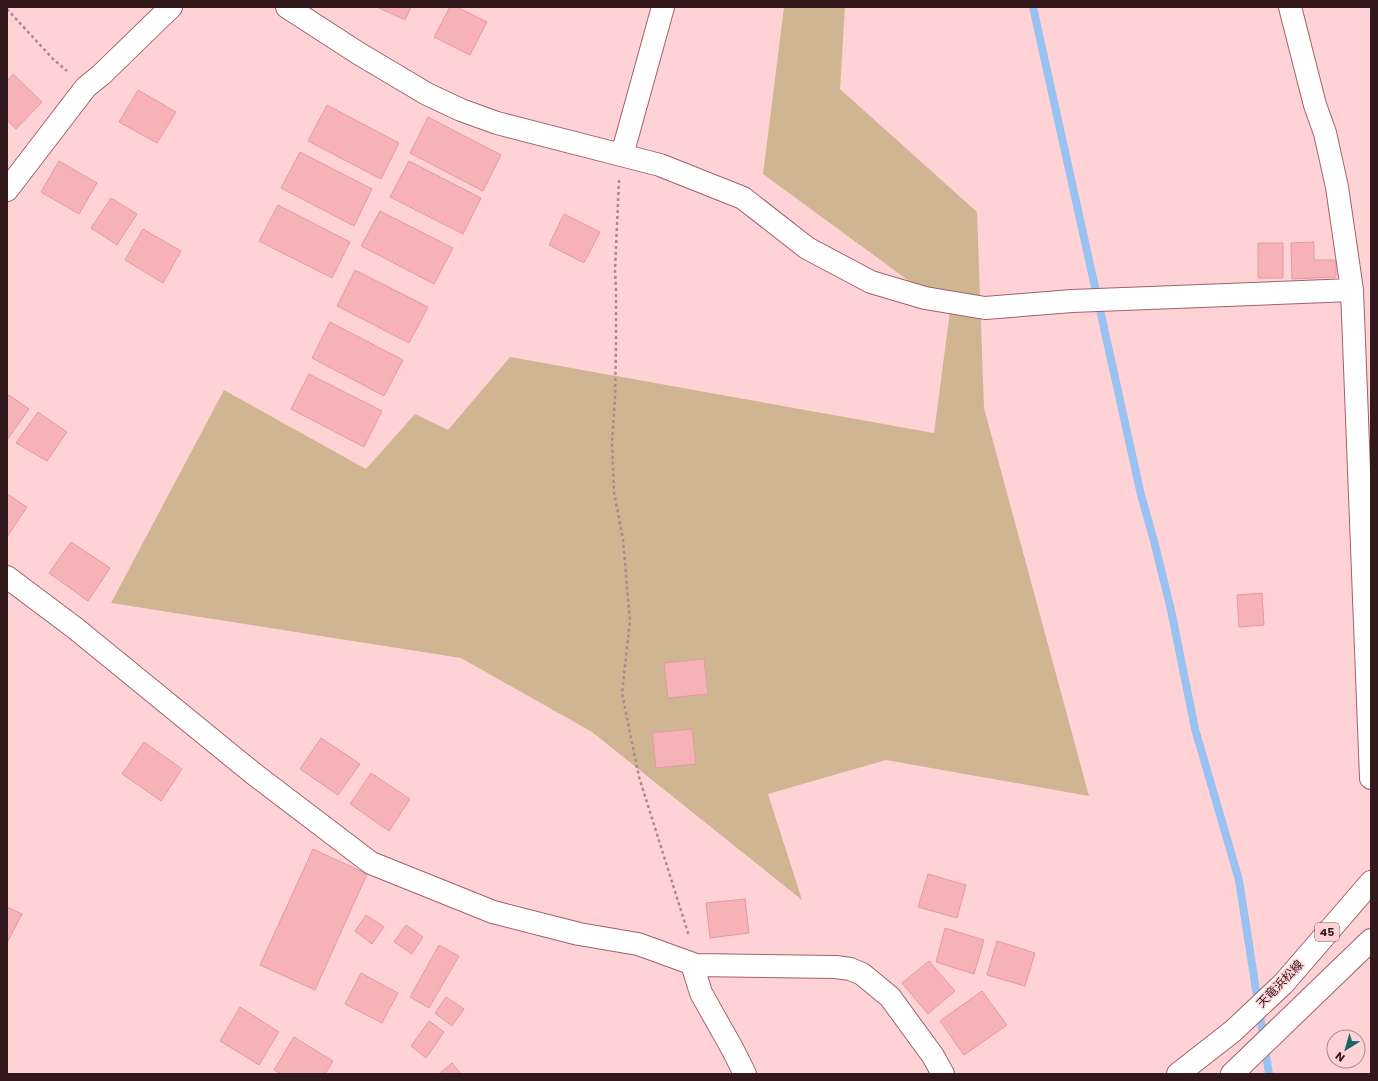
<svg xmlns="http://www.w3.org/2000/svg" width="1378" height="1081" font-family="Poppins,'Noto Sans JP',sans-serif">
<rect width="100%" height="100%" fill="#ffd3d6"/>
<path fill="#d0b592" d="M784,7H845L840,89L977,212L984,408L1089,796L886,760L768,794L802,900L592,732L461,658L111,603L224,390L366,469L415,414L448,430L510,357L934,433L950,311L763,174Z"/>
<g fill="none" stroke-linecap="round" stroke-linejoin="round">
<path stroke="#99c1f2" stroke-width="8" d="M1033,7L1141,495L1154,541L1171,610L1195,729L1239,880L1269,1074"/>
</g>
<path fill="#f7b2b8" stroke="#e09ba1" d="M377,7H411L405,20Z
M450,7H457L487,22L470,55L434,37Z
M13,74L42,102L16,129L7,120V81Z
M138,90L176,112L157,143L119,122Z
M327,105L399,143L381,179L308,141Z
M428,117L501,155L483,191L410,153Z
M300,152L372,189L354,226L281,188Z
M59,161L97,183L79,214L41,192Z
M409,161L481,198L463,234L390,197Z
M111,198L137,214L117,245L91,228Z
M278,205L350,242L332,278L259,241Z
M380,211L453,248L434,284L361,246Z
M564,214L600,232L584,263L549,245Z
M143,229L181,251L163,283L125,260Z
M1314,242V260H1336V277L1292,279L1291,243Z
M1258,243H1283V278H1258Z
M355,270L428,307L409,343L337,306Z
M330,322L403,360L384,396L312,358Z
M309,374L382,411L364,447L291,409Z
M9,395L29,409L7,440V397Z
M38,412L67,432L47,461L16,443Z
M7,494L27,507L7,537Z
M71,542L110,568L88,601L49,573Z
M1262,593L1264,625L1239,627L1237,595Z
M704,659L708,694L668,698L664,663Z
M692,729L696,764L656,768L652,733Z
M321,738L360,764L338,795L300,769Z
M144,742L182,769L161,801L122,774Z
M371,773L410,799L389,831L350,804Z
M313,849L367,874L315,990L260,965Z
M928,874L966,885L957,918L918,907Z
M745,899L749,933L710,938L706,903Z
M7,907L22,914L8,941H7Z
M366,915L384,927L372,944L355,931Z
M406,925L423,937L412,954L394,942Z
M945,928L984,940L974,974L936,962Z
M997,941L1035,953L1025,986L987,975Z
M439,945L459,956L429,1008L410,997Z
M929,961L955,991L928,1014L902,983Z
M361,973L398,993L382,1023L345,1004Z
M982,991L1007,1025L964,1055L940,1021Z
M446,997L464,1009L452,1026L435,1013Z
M240,1007L279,1032L259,1065L220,1041Z
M429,1021L444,1032L426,1058L411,1046Z
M294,1037L333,1061L325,1074H281L274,1070Z
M452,1063L461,1074H439Z"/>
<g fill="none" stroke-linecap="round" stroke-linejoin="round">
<g stroke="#a16168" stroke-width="24">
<path id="minor" d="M287,7L358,53L427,94L461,110L497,123L660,165L743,198L807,248L871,282L925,298L985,308L1072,301L1352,290
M1290,7L1315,105L1325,133L1337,187L1352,290L1371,778
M622,155L663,7
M7,190L86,87L101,75L171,7
M7,577L75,628L254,774L371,863L493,912L579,934L638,944L696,965L836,967L850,969L862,974L890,997L933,1056L943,1074
M692,964L701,993L733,1050L745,1074"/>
</g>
<g stroke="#a16168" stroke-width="24">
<path id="major" d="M1178,1074L1233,1031L1284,983L1371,882
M1232,1074L1371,940"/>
</g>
<path stroke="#ac888b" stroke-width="2.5" stroke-dasharray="3 3" stroke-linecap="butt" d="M7,9L53,59L67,71
M619,180L615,270L616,290V345L615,397L612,441L614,492L623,540L630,621L622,693L639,777L689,936"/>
<use href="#minor" stroke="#fff" stroke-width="22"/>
<use href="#major" stroke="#fff" stroke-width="22"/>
</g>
<g text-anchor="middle" stroke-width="3" stroke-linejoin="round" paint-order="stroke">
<rect fill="#ffd3d6" stroke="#705053" stroke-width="1" x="1315" y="923" width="24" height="18" rx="3"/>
<g font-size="11" font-weight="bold" fill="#32181b">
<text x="1327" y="936">45</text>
</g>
<g font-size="12" fill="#32181b" stroke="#ffd3d6">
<text transform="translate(1280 984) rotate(-46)" y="4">天竜浜松線</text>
</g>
</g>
<rect width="1378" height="1081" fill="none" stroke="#32181b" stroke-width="16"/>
<g transform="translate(1346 1049) rotate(217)"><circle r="19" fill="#ffd3d6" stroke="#ad888b"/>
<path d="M0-3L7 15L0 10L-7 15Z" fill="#1b6867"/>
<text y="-6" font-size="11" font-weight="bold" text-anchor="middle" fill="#32181b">N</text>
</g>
</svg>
